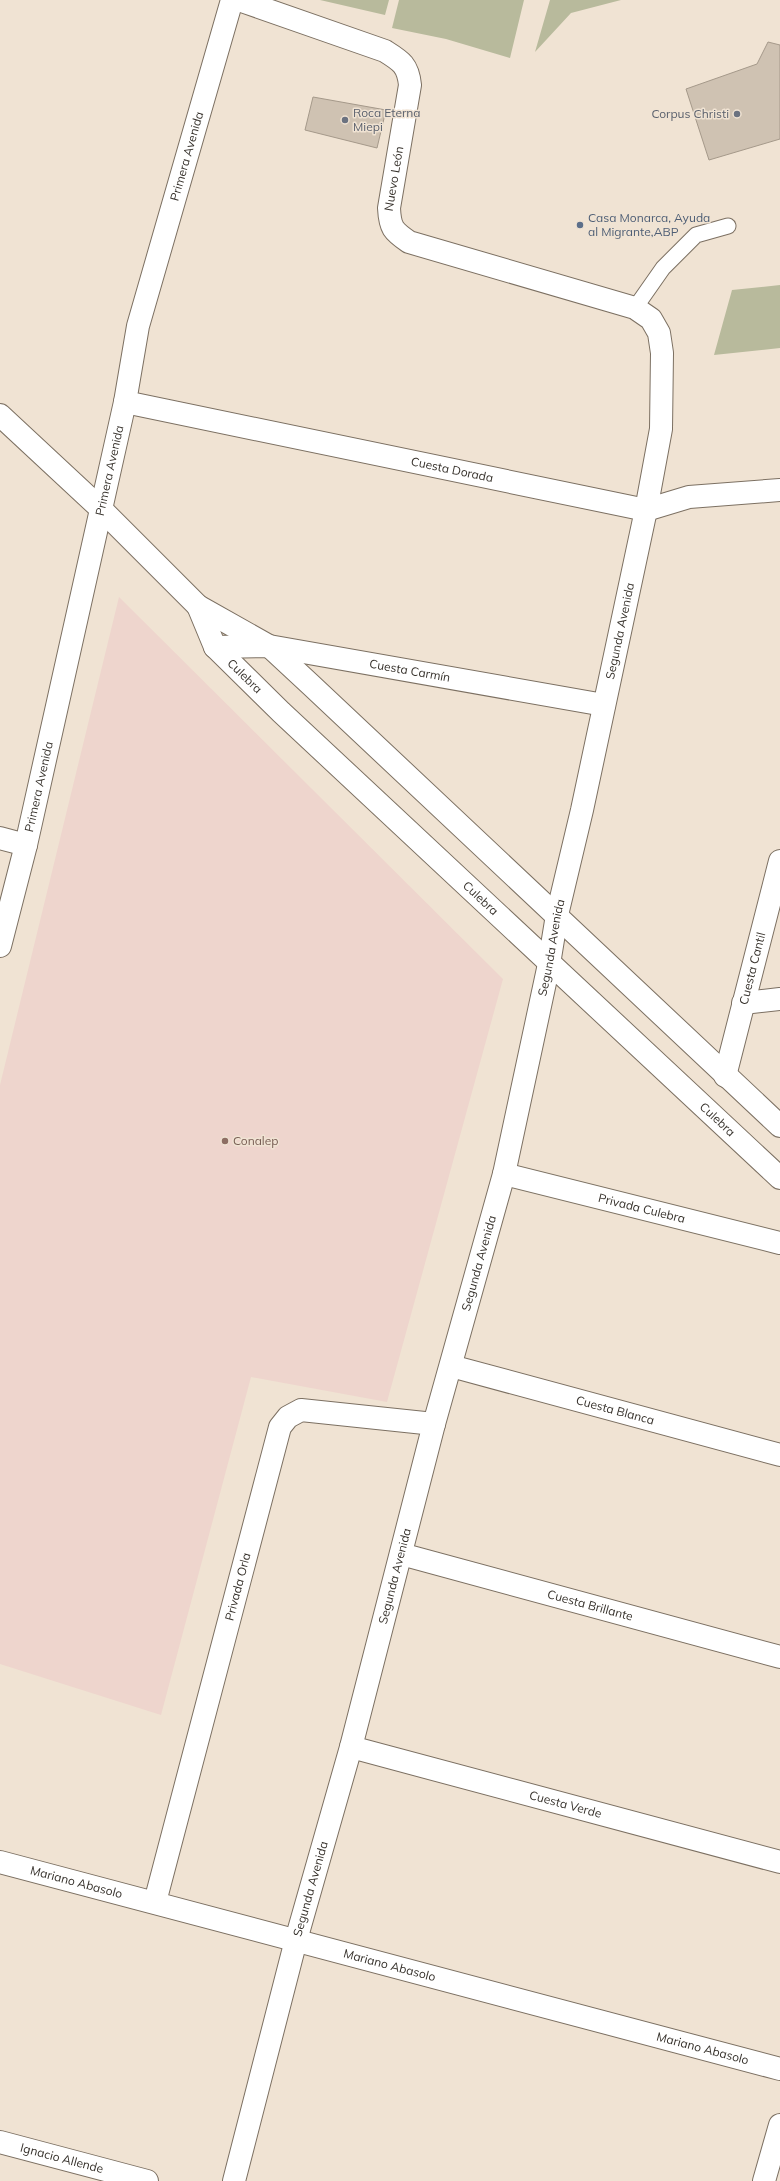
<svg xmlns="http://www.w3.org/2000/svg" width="780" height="2181" font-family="Mulish,sans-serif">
<rect width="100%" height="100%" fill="#f0e3d3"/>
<path fill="#eed5cd" d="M119,597L503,979L387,1402L251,1377L161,1715L0,1664V1085Z"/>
<path fill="#b8ba9c" d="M320,0H389L385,15Z
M399,0H524L510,58L446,39L392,28Z
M550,0H621L571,13L535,52Z
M780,285V348L714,355L732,290Z"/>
<path fill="#cfc2b2" stroke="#a5998a" d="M768,42L780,45V139L709,160L686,89L757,64Z
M313,97L386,110L377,148L305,130Z"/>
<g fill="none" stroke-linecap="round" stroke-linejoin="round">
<g stroke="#7c7062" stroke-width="17">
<path id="service" d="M635,308L663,268L696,235L728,226"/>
</g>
<g stroke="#7c7062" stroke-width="24">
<g id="minor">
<path id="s1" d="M125,402L646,510L689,497L780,490"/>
<path d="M0,415L101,509L198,606L269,646L311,685L780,1126"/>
<path id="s2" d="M198,606L215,647L281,712L780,1178"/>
<path id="s3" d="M215,647L269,646L604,705"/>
<path d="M0,838L26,845"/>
<path id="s4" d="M0,946L26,845L125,402L138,326L232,0"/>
<path d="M743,1003L780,999"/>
<path id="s5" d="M725,1076L780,861"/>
<path id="s6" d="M504,1174L780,1243"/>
<path id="s7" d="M451,1366L780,1455"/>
<path id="s8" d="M401,1554L780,1657"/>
<path id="s9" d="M351,1747L780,1862"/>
<path id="s10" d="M0,1862L780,2069"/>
<path id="s11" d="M155,1902L280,1427L288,1417L301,1410L434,1424"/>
<path id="s12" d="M0,2142L147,2181"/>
<path id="s13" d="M234,2181L296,1940L351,1747L434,1424L504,1174L549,964L557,915L582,810L646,510L661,429L662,353L659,333L651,319L635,308L409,242C393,231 390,228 389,208L410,85C408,65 401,61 385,51L239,0"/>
<path d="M764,2181L780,2125"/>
</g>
</g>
<use href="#service" stroke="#fff" stroke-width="15"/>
<use href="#minor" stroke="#fff" stroke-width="22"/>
</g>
<g fill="#6b7280" stroke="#f0e3d3" stroke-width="1.5">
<circle cx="737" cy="114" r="4"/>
<circle cx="345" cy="120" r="4"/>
</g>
<circle fill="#5c6f8a" stroke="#f0e3d3" stroke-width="1.5" cx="580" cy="225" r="4"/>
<circle fill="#8d6e63" stroke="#f0e3d3" stroke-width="1.5" cx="225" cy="1141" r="4"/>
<g text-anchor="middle" stroke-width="3" stroke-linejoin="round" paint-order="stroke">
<g font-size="12" fill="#5b616d" stroke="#f0e3d3" text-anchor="start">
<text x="353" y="117">Roca Eterna<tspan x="353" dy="14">Miepi</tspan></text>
<text x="729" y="118" text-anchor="end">Corpus Christi</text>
</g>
<g font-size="12" fill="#37322c" stroke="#f0e3d3">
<text dy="4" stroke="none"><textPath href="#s4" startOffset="812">Primera Avenida</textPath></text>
<text dy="4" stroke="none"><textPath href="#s13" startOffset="2243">Nuevo León</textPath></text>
<text dy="4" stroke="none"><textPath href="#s1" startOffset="334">Cuesta Dorada</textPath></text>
<text dy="4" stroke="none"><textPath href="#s4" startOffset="488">Primera Avenida</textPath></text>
<text dy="4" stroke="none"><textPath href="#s13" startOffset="1598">Segunda Avenida</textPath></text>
<text dy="4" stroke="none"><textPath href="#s3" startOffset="197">Cuesta Carmín</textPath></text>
<text dy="4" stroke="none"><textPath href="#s2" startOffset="86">Culebra</textPath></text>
<text dy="4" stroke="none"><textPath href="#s4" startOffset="164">Primera Avenida</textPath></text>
<text dy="4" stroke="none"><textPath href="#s2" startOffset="410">Culebra</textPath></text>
<text dy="4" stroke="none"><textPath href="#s13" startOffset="1274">Segunda Avenida</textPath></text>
<text dy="4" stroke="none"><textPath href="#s5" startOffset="111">Cuesta Cantil</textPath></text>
<text dy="4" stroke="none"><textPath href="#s2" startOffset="734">Culebra</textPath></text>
<text dy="4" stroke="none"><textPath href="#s6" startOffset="142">Privada Culebra</textPath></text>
<text dy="4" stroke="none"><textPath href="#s13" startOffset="950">Segunda Avenida</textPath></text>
<text dy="4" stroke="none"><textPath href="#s7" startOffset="170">Cuesta Blanca</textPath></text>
<text dy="4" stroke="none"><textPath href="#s13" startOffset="626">Segunda Avenida</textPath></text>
<text dy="4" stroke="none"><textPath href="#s11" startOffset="326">Privada Orla</textPath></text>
<text dy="4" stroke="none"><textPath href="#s8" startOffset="196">Cuesta Brillante</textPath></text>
<text dy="4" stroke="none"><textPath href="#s9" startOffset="222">Cuesta Verde</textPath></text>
<text dy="4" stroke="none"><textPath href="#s10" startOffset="79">Mariano Abasolo</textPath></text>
<text dy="4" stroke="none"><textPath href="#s13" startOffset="302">Segunda Avenida</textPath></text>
<text dy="4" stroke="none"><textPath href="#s10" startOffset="403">Mariano Abasolo</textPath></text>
<text dy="4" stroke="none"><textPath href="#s10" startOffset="727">Mariano Abasolo</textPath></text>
<text dy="4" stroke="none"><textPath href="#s12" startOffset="64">Ignacio Allende</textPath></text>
</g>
<g font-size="12" fill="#4e5e75" stroke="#f0e3d3" text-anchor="start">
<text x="588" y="222">Casa Monarca, Ayuda<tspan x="588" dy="14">al Migrante,ABP</tspan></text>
</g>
<g font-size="12" fill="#785e54" stroke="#f0e3d3" text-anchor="start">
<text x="233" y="1145">Conalep</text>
</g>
</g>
</svg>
